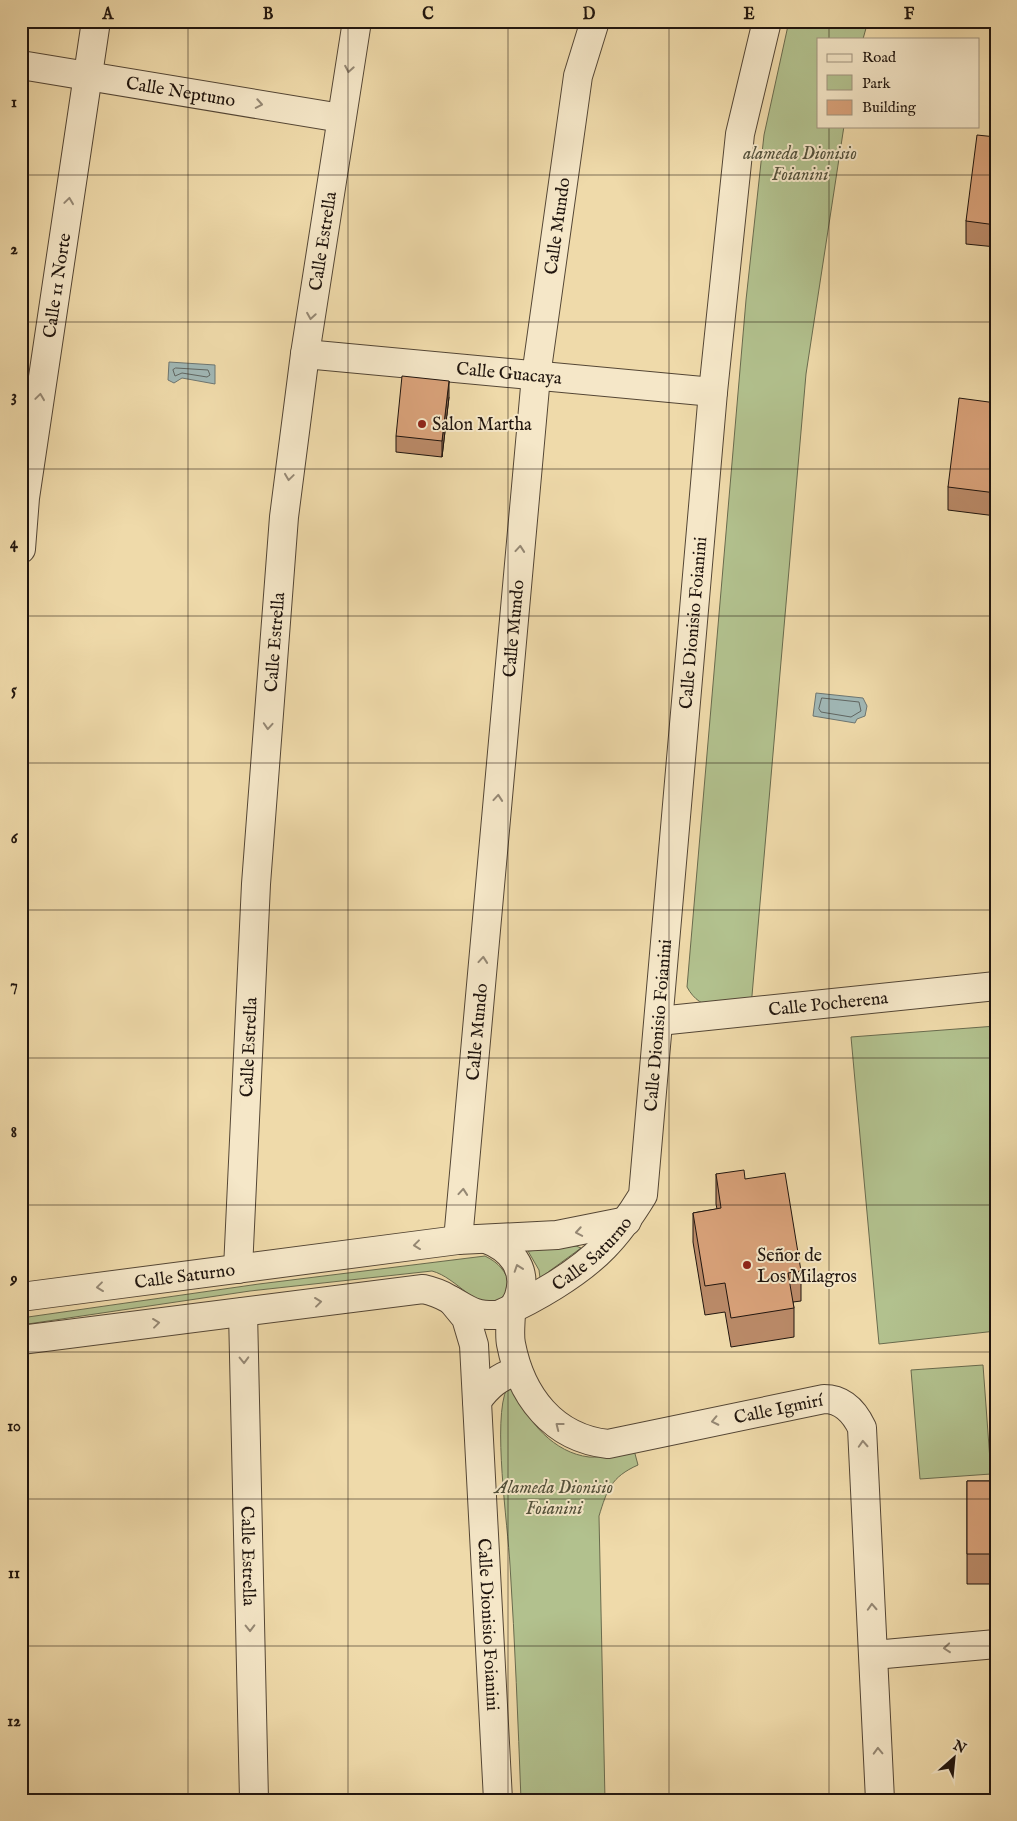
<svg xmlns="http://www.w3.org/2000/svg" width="1017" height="1821" font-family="'IM FELL English',serif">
<rect width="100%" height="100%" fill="#efdaaa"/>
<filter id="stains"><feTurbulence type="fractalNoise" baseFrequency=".004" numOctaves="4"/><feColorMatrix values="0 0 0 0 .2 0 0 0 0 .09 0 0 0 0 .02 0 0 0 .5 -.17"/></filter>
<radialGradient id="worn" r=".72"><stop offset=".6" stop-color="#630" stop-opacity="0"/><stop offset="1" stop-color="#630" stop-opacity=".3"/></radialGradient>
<path fill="#b2c18e" stroke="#696b4e" d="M789,21H868L863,39H818V126H844L806,374L751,1007C726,1009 701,1013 687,987L746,300L764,135Z
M996,1026V1331L879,1344L851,1037Z
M576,1246L581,1248L540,1278L539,1270L528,1251Z
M485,1256C499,1263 506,1271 510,1286L502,1302C474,1310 458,1278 432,1271L250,1291L21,1325V1318L259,1284Z
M983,1365L991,1474L920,1479L911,1370Z
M507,1388L515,1391C527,1421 554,1453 589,1457C604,1458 620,1453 634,1450L638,1465C611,1477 607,1490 599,1516L605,1800H521C518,1722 515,1643 510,1565C508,1526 492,1419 507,1388Z"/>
<path fill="#a0b7b5" stroke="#6d7672" d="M169,362L215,365V384L182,378L174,383L168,380Z
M816,693L863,698L867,706L865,716L857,719L855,723L813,716Z"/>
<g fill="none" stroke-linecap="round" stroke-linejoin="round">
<path stroke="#606662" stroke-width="1" d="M176,368L208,370L210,375L207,377L182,373L175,376L173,370Z
M822,698L859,702L861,711L851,717L821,712L819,709Z"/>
<g stroke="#544635" stroke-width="30">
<g id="street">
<path id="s1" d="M21,65L341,118"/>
<path id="s2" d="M305,354L713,392"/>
<path id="s3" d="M21,549L25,498L96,21"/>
<path id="s4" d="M659,1021L996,986"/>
<path d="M486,1239C510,1248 528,1268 519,1296C517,1303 511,1310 507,1316"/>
<path id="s5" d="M458,1240L536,376L578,76L595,21"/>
<path id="s6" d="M238,1269L256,884L284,517L305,354L357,21"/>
<path id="s7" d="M21,1297L458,1240L557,1235L627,1221"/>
<path id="s8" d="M452,1301L466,1318L474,1345L498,1800"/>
<path id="s9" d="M511,1310C511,1321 509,1334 511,1344C521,1396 553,1438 608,1444L824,1399C842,1399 854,1411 862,1428L880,1800"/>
<path id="s10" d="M243,1312L254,1800"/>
<path id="s11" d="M21,1340L423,1289C432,1291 441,1294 449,1299C469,1310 473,1316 498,1315C533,1300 578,1274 604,1247C620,1231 632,1213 643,1195L713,392L740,134L767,21"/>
<path d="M477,1401C488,1386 499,1376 518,1371"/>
<path d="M874,1655L996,1644"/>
</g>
</g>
<use href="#street" stroke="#f5e7c8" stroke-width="28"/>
</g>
<path fill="#ba8a68" stroke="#20150e" d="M996,137V247L966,244V221Z
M449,397L442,457L396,452V436Z
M996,403V516L948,510V487Z
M716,1174L745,1179L801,1271V1301L793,1302L794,1308V1337L731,1347L725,1312L705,1315L693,1242V1213L717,1209L716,1204Z
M967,1481H996V1584H967Z"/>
<path fill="#977155" stroke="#20150e" d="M449,381V397L442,457V441Z"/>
<path fill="#d8a179" stroke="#20150e" d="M977,135L996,137V225L966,221Z
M402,376L449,381L442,441L396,436Z
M959,398L996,403V493L948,487Z
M744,1170L745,1179L785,1173L801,1271L788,1273L794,1308L731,1318L725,1283L705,1286L693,1213L721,1208L716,1174Z
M967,1481H996V1554H967Z
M714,1794V1800H622V1798Z"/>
<defs><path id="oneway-chevron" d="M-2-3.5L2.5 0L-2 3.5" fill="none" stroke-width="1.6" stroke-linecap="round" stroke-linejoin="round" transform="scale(1.25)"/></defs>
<g stroke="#958874">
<use href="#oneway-chevron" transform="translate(349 69) rotate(100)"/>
<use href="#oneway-chevron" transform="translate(259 104) rotate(10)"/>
<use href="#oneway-chevron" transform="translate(69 201) rotate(-82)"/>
<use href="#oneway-chevron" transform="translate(311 316) rotate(99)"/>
<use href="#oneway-chevron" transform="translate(40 397) rotate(-82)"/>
<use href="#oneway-chevron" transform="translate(289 477) rotate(98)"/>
<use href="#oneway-chevron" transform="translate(520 549) rotate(-85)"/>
<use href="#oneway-chevron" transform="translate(268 726) rotate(94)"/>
<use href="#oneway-chevron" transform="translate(498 798) rotate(-85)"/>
<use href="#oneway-chevron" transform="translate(483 960) rotate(-85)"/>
<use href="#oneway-chevron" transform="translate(463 1192) rotate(-85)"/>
<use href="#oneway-chevron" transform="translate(579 1232) rotate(170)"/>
<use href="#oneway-chevron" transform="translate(417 1245) rotate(173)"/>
<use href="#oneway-chevron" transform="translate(518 1268) rotate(-109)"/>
<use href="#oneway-chevron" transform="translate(100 1287) rotate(173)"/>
<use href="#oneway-chevron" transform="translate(318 1302) rotate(-7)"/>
<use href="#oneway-chevron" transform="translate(156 1323) rotate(-7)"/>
<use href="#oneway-chevron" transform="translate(244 1360) rotate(89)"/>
<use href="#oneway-chevron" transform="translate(715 1421) rotate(168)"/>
<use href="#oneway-chevron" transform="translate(559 1426) rotate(-142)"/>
<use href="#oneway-chevron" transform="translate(863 1444) rotate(-93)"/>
<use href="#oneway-chevron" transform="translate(872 1607) rotate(-93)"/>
<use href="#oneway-chevron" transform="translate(250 1628) rotate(89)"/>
<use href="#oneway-chevron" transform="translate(947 1648) rotate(175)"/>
<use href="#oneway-chevron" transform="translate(878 1751) rotate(-92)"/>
</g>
<path fill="none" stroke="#20150e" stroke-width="1" stroke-opacity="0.55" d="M188,21V1800M348,21V1800M508,21V1800M669,21V1800M829,21V39M829,126V1800M21,175H996M21,322H996M21,469H996M21,616H996M21,763H996M21,910H996M21,1058H996M21,1205H996M21,1352H996M21,1499H996M21,1646H996"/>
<g fill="#8f2418" stroke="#f5e7c8" stroke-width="2">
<circle cx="422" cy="424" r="5"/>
<circle cx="747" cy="1265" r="5"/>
</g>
<g text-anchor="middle" stroke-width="4" stroke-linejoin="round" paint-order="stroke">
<g font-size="18" fill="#20150e" stroke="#f5e7c8">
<text dy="6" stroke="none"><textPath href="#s1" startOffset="162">Calle Neptuno</textPath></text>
<text dy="6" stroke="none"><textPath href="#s5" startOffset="1019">Calle Mundo</textPath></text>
<text dy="6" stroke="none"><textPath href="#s6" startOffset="1032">Calle Estrella</textPath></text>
<text dy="6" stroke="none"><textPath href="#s3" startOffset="266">Calle 11 Norte</textPath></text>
<text dy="6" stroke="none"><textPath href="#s2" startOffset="205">Calle Guacaya</textPath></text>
<text dy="6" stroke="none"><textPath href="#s11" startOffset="1252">Calle Dionisio Foianini</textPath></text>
<text dy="6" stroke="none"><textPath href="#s5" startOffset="614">Calle Mundo</textPath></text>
<text dy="6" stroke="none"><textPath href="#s6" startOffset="628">Calle Estrella</textPath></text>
<text dy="6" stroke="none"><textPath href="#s4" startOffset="170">Calle Pocherena</textPath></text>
<text dy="6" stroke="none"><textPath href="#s11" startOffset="848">Calle Dionisio Foianini</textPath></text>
<text dy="6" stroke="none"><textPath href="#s5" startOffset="209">Calle Mundo</textPath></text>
<text dy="6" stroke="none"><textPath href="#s6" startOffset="222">Calle Estrella</textPath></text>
<text dy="6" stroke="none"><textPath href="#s11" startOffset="599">Calle Saturno</textPath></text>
<text dy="6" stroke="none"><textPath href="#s7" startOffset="165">Calle Saturno</textPath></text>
<text dy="6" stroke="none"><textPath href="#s9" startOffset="358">Calle Igmirí</textPath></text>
<text dy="6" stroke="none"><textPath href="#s10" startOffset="244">Calle Estrella</textPath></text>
<text dy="6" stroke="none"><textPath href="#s8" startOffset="330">Calle Dionisio Foianini</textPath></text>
</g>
<g font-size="18" font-style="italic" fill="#53513b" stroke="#f5e7c8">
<text x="800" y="159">alameda Dionisio<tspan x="800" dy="21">Foianini</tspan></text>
<text x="554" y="1493">Alameda Dionisio<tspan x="554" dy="21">Foianini</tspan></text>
</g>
<g font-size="18" fill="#20150e" stroke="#f5e7c8" text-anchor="start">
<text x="432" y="430">Salon Martha</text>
<text x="757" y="1261">Señor de<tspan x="757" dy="21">Los Milagros</tspan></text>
</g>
</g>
<rect width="1017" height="1821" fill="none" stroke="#efdaaa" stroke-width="55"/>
<rect x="817" y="38" width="162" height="90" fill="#f5e7c8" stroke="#a0937e"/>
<rect x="827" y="54" width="25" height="8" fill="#f5e7c8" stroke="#a0937e"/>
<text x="862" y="62" font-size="15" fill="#20150e">Road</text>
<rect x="827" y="75" width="25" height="15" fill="#b2c18e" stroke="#a0937e"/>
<text x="862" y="88" font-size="15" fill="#20150e">Park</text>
<rect x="827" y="100" width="25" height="15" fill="#d8a179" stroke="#a0937e"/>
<text x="862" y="112" font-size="15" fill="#20150e">Building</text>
<g transform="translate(954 1758) rotate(27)" stroke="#f5e7c8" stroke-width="4" paint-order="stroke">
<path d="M0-4L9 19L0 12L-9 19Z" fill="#20150e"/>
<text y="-8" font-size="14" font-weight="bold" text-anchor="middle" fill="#20150e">N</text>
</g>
<rect x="28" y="28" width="962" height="1766" fill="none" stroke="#20150e" stroke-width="2"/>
<g font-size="16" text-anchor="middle" font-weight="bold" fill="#20150e">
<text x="108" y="19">A</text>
<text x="268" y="19">B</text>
<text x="428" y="19">C</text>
<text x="589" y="19">D</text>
<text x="749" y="19">E</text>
<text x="909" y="19">F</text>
<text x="14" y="107">1</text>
<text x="14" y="254">2</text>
<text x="14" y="401">3</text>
<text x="14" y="548">4</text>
<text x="14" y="695">5</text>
<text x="14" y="843">6</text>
<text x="14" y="990">7</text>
<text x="14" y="1137">8</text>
<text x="14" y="1284">9</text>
<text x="14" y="1431">10</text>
<text x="14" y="1578">11</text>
<text x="14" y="1726">12</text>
</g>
<rect width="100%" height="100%" filter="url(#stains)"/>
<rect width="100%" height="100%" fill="url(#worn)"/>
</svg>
